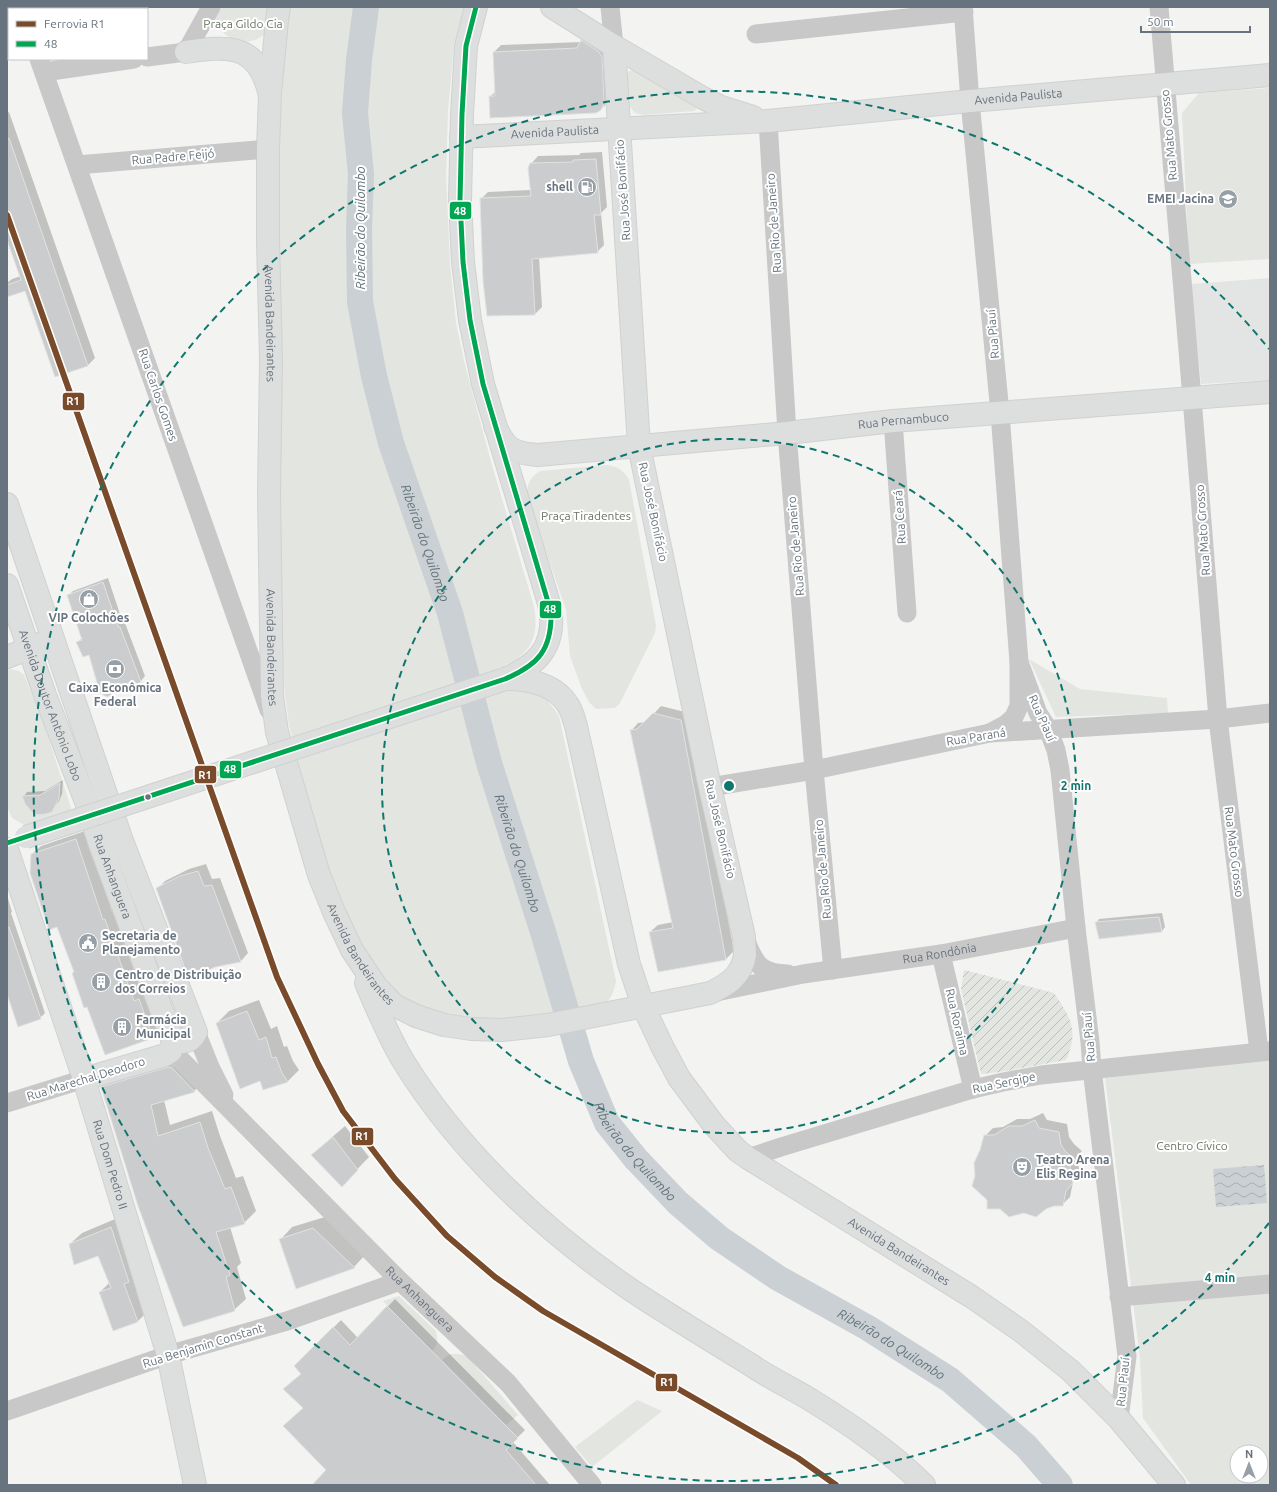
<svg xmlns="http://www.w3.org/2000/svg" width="1277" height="1492" font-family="Ubuntu,sans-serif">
<defs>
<pattern id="garden-furrows" width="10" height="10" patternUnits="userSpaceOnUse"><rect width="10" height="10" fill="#e2e5e0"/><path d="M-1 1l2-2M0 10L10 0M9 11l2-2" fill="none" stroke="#bbbebb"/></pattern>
<pattern id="water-waves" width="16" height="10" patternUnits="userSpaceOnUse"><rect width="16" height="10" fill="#cad0d3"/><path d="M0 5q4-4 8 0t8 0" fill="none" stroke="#a8adb0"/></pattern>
</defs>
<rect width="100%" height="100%" fill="#f3f3f2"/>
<path fill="#e3e4e4" d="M1270,278V380L1201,384L1191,284Z"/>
<path fill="#e2e5e0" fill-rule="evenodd" d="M218,7H271L267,33C245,50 222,42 214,15Z
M288,7H464L454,44L448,111L446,175L450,264L456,323L465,365L491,462L533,603C538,624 537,644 518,658C514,662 508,663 504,666L513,689C536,690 547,696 559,716L616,981C614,992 611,999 603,1006L545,1019L466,1022L434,1015L389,991L370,959L338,899L305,789L289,725L285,695L276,573L279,139Z
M633,70L697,108L694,111L644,115L635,113L629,106L627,74L629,71Z
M1270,88V259L1189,264L1182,113L1199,93Z
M607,465C618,467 624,470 629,480L656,626L655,633L620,703L615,708L596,709L589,702L582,689L570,656L566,610L528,499C526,486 529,478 540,471Z
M1029,659L1080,689L1167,698L1168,713L1056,717Z
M11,669L19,671L24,675L45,727L72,811L28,827L12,818L7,807V670Z
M1270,1057V1485H1191L1143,1418L1140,1358L1105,1078ZM1237,1452H1261V1476H1237Z
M399,1296L436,1331C438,1340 438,1344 432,1351L383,1301Z
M450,1354H458L467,1356L518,1415L506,1425L442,1360Z
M637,1400L662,1411L592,1467L575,1447Z"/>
<path fill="url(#garden-furrows)" d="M964,970L1054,993C1071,1018 1079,1031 1066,1060L1000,1072L981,1074L961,989Z"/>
<path fill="url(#water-waves)" d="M1264,1165L1267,1203L1216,1207L1213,1169Z"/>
<path fill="#0003" d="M589,34L606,45L608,102L601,109L490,97L496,91L494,52L501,45L582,42Z
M9,112L95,358L88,365L56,376L25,289L7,294V283L12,279L21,276L7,237V113Z
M602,152L607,207L601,213L604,245L597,252L539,257L542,307L535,314L481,199L488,192L531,190V164L538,156L579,155L581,153Z
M108,578L123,623H125L145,676L141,681L90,654L78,642L82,638L68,596L73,591Z
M661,706L689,713L734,951L726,959L658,971L650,932L658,925L673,922L631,731L638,723L646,722Z
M63,780L62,794L59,801L51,811L26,804L24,796L27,792L45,791Z
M85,831L112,911H114L142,993L148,991L161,1028L152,1037L75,972L32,854L41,846Z
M206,864L212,879L220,878L248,953L241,961L214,966L158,889L165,881L189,869Z
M7,895L12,912L11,913L45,1013L40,1018L7,990Z
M1162,913L1165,927L1162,931L1096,923L1099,919Z
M259,1000L271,1029L277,1026L284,1047L287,1046L293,1061L299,1070L288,1081L264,1088L261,1079L217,1023L229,1011Z
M180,1056L206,1079L194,1091L164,1100L170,1125L212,1111L220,1136L236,1178L243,1176L256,1211L244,1223L230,1227L241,1263L237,1267L246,1299L234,1310L102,1087L113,1076Z
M1043,1113L1047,1120L1067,1124L1069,1137L1074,1144L1082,1151L1077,1156L1080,1175L1073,1182L1070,1197L1062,1205L988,1199L981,1150L985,1136L993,1128L1003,1127L1017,1119H1030Z
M345,1126L369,1157L342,1185L312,1155L324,1144Z
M122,1216L149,1310L137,1322L100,1292L110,1282L99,1255L70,1244L82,1233Z
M325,1217L365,1255L354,1267L296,1287L281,1239L292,1227Z
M395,1299L525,1430L513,1442L550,1485H314L327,1470L292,1381L302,1374L295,1366L341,1320L358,1338Z"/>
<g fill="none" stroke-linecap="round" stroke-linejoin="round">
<path stroke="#cad0d3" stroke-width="26" id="s1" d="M366,7L359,60L355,113L361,174L359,229L360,302L374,376L391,443L450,613L489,763L544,935L581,1061L607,1123L636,1159L678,1203L719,1238L778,1278L868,1328L950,1380L1026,1446L1060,1485"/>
</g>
<path fill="#cbcccd" stroke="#e2e2e2" d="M581,40L599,52L602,57L604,103L601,110L596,113L490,118L489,96H495L493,52L577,48Z
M9,138L88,366L55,377L25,291L7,297V285L21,280L7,240V139Z
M596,159L601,215H594L598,253L532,259L535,315L487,316L483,281L480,198L531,196L528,168L530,163L573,162V160Z
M103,582L118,627H120L141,682L107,697L100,693L89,655L83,657L76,642L82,640L67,595Z
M653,713L681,720L726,960L658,972L649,932L673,928L630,730L637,729Z
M60,783L59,798L52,812L46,814L39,815L33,813L25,804L22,796L40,795Z
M76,839L103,920L105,919L134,1001L139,999L153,1038L105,1055L87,1007L84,1008L72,973L74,972L57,927L49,930L30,873L31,854Z
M198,871L204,886L212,885L241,962L215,967L189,980L156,888L180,876Z
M1159,917L1162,932L1099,939L1095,922Z
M7,927H9L41,1019L18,1027L7,994Z
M247,1011L259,1040L266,1037L272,1058L276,1057L282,1073L288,1082L263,1090L260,1081L240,1089L216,1023Z
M168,1067L172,1068L195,1092L151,1105L158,1136L200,1122L208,1148L225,1189L231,1187L245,1224L216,1232L230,1275L226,1277L235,1311L183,1327L138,1206L101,1087Z
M1035,1120L1039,1128L1059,1132L1061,1145L1066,1152L1075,1159L1070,1164V1171L1073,1183L1066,1191L1063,1206H1054L1046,1209L1036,1217L1024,1213L1009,1217L1000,1209H987V1200L972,1186L975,1176L974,1163L980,1150L984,1135H994L1009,1126H1022Z
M333,1137L358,1170L342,1187L311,1155Z
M111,1227L129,1282L124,1284L138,1322L113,1331L99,1292L111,1288L98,1256L74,1265L69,1244Z
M313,1228L355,1268L296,1289L279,1239Z
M387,1306L518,1438L506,1450L536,1485H312L326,1470L283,1426L303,1408L283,1389L301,1374L294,1366L333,1327L350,1345Z"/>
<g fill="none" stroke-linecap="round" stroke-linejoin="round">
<g stroke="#d0d1d1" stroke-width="24">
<g id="major">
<path id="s4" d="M279,7L277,20L270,94L268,149V241L271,360L269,493L272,696L277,732L319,875L334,912L352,950L376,986L394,1005L416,1016L444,1025L471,1029L502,1030L548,1025L710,993C727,985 742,976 745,955C745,949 744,942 744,937L710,787L639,446L614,46"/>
<path d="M476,7L466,46L462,114L460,201L463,262L470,320L483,384L545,590C547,597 550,606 551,614C554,649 535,666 505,679"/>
<path d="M552,7L614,46L703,98L721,107L753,117"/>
<path d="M186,52C227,46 257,43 269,92"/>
<path id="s5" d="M461,137L768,121L970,101L1270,75"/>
<path id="s6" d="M495,426C506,449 512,453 538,455L787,433L893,421L1270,392"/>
<path d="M7,504L121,838L196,1032C193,1039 190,1041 182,1042L171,1035"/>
<path id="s7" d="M7,585L45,695L86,802L100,844L173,1041L171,1051L165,1055L84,1079"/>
<path d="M7,657L43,643"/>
<path id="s8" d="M505,679C528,679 555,684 568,705C572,711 574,719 576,726L629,964L643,1006L663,1048L679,1078L714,1125L738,1151L748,1158L972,1297L1021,1331L1071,1371L1119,1419L1174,1485"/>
<path id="s9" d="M7,849L84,1079L168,1355L195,1485"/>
<path d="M366,983C377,1009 388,1035 402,1059C458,1151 545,1232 634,1292C672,1317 712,1341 751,1365C770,1378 791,1388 811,1400C851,1425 891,1452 924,1485"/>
</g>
</g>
<g stroke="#c8c8c9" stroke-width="19">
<path d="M21,7L22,9"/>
<path d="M610,7L614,46"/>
<path d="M963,7L970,101L1000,413L1019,662V706L1014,717L1005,725L990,733"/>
<path d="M1159,7L1192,398L1218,719L1259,1051"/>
<path d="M756,34L964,12"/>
<path d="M147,57L186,52L211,7"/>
<path d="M39,59L269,710"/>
<path d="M44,72L134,59"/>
<path d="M768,121L787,433L814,770L833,970"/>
<path d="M77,165L268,149"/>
<path d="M893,421L907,613"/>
<path d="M1019,662L1038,713L1048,729L1056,750L1060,770L1076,928L1090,1042L1092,1069L1127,1356L1119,1419"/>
<path d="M710,787L814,770L990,733L1218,719L1270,713"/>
<path d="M744,937C755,962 758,974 788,974"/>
<path d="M941,954L973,1089"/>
<path id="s2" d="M716,992L803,974L941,954L1076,928"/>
<path d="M196,1032L210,1067L224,1095"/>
<path id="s3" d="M165,1055L180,1059L400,1281L508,1383L592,1485"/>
<path d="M7,1103L84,1079"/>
<path d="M748,1158L781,1147L973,1089L1003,1082L1041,1075L1270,1051"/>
<path d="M1119,1297L1270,1284"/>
<path d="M7,1411L168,1355L287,1321L400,1281"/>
</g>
<use href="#major" stroke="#dddede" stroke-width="22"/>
<g stroke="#d0d1d1" stroke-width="24" stroke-linecap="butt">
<path id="major-bridge" d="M26,837L502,680"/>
</g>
<use href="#major-bridge" stroke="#dddede" stroke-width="22"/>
<g stroke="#fff" stroke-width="8">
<path id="bus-1" d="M7,843L505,679C538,665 552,650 551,612L483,384L470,320L463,262L460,201L462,114L466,46L476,7"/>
</g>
<use href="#bus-1" stroke="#00a651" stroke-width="5"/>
<g stroke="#fff" stroke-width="9">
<path id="rail-1" d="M7,215L277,977L318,1064L343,1111L395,1179L447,1236L495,1277L543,1311L798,1458L836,1485"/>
</g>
<use href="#rail-1" stroke="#7a4b2a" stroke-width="6"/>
</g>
<g fill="none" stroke="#0f766e" stroke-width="2" stroke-dasharray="7 5">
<circle cx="729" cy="786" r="347"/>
<path d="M1269 1223A695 695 0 1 1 1269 349"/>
</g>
<defs>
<g id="fuel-disc" transform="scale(1)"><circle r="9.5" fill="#98a0a7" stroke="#fff"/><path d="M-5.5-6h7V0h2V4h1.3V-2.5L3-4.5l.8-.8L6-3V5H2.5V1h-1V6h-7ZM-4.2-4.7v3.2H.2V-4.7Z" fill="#fff"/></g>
<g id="school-disc" transform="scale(1)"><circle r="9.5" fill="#98a0a7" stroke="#fff"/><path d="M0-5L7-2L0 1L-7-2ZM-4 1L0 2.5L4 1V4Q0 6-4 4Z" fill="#fff"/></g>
<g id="shop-disc" transform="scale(1)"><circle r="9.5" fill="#98a0a7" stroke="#fff"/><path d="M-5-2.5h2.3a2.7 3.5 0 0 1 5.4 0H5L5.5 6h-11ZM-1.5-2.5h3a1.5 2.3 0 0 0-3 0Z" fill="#fff"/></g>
<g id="bank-disc" transform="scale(1)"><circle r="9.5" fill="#98a0a7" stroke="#fff"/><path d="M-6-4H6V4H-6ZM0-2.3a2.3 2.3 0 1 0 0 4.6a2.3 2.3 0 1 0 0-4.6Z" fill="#fff"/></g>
<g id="civic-disc" transform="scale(1)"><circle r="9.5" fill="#98a0a7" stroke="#fff"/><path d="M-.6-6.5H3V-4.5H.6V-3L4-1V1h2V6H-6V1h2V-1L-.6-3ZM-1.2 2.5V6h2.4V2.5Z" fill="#fff"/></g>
<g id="building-disc" transform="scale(1)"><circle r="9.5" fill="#98a0a7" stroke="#fff"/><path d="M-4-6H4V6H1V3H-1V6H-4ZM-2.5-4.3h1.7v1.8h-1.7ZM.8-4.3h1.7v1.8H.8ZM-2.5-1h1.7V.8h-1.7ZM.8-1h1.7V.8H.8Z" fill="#fff"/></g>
<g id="theatre-disc" transform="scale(1)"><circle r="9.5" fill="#98a0a7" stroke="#fff"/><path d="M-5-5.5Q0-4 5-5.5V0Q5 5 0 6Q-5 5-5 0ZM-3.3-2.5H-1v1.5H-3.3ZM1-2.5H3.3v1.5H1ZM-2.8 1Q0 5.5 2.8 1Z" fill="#fff"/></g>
</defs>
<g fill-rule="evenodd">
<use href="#fuel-disc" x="587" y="187"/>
<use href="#school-disc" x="1228" y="199"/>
<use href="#shop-disc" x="89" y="599"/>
<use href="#bank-disc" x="115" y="669"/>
<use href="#civic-disc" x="88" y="943"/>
<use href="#building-disc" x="101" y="982"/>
<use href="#building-disc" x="122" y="1027"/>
<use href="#theatre-disc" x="1022" y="1167"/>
</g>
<circle fill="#67737e" stroke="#fff" stroke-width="1.5" cx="148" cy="797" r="3.5"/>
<g text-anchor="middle" stroke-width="4" stroke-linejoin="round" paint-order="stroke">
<g font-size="12" fill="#687664" stroke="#fff">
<text x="243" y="28">Praça Gildo Cia</text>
<text x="586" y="520">Praça Tiradentes</text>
<text x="1192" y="1150">Centro Cívico</text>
</g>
<g font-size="12" fill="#67737e" stroke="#fff">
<text dy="4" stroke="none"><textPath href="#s5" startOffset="559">Avenida Paulista</textPath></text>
<text dy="4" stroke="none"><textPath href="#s5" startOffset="94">Avenida Paulista</textPath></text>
<text transform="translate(1169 135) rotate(-95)" y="4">Rua Mato Grosso</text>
<text transform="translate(173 157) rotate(-5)" y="4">Rua Padre Feijó</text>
<text transform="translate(623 190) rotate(-94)" y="4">Rua José Bonifácio</text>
<text transform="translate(774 223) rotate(-94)" y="4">Rua Rio de Janeiro</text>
<text dy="4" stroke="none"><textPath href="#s4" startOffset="317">Avenida Bandeirantes</textPath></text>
<text transform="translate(993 334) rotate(-95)" y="4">Rua Piauí</text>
<text transform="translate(158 395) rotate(71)" y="4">Rua Carlos Gomes</text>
<text dy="4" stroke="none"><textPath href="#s6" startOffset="423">Rua Pernambuco</textPath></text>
<text transform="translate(653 512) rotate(78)" y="4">Rua José Bonifácio</text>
<text transform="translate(900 517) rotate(-94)" y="4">Rua Ceará</text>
<text transform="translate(1203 530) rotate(-94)" y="4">Rua Mato Grosso</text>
<text transform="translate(796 546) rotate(-95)" y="4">Rua Rio de Janeiro</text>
<text dy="4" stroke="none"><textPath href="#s4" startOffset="641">Avenida Bandeirantes</textPath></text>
<text dy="4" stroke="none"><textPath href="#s7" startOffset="128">Avenida Doutor Antônio Lobo</textPath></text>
<text transform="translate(1042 718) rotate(66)" y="4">Rua Piauí</text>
<text transform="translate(976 737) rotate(-9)" y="4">Rua Paraná</text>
<text transform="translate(720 829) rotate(77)" y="4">Rua José Bonifácio</text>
<text transform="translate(1234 852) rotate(83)" y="4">Rua Mato Grosso</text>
<text transform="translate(823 869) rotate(-95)" y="4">Rua Rio de Janeiro</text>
<text dy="4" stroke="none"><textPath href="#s7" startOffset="310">Rua Anhanguera</textPath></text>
<text dy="4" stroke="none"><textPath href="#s4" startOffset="965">Avenida Bandeirantes</textPath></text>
<text dy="4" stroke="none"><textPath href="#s2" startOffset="227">Rua Rondônia</textPath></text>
<text transform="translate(957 1022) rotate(77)" y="4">Rua Roraima</text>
<text transform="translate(1089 1037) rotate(-95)" y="4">Rua Piauí</text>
<text transform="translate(86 1079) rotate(-17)" y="4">Rua Marechal Deodoro</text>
<text transform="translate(1004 1083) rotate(-12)" y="4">Rua Sergipe</text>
<text dy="4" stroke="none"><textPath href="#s9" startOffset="332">Rua Dom Pedro II</textPath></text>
<text dy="4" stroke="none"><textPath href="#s8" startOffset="746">Avenida Bandeirantes</textPath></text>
<text dy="4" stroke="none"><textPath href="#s3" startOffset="355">Rua Anhanguera</textPath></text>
<text transform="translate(203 1346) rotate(-17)" y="4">Rua Benjamin Constant</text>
<text transform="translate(1123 1382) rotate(-84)" y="4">Rua Piauí</text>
</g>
<g font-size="12" font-weight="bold" fill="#67737e" stroke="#fff" text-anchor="start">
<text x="573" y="191" text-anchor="end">shell</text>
<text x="1214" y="203" text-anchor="end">EMEI Jacina</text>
<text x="89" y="622" text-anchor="middle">VIP Colochões</text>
<text x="115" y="692" text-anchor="middle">Caixa Econômica<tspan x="115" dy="14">Federal</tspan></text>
<text x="102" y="940">Secretaria de<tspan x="102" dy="14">Planejamento</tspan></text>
<text x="115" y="979">Centro de Distribuição<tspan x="115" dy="14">dos Correios</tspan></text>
<text x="136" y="1024">Farmácia<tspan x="136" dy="14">Municipal</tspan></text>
<text x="1036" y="1164">Teatro Arena<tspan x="1036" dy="14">Elis Regina</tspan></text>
</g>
<g font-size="13" font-style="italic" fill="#63747b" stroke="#fff">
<text transform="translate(360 228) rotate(-90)" y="5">Ribeirão do Quilombo</text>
<text dy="5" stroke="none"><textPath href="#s1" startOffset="546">Ribeirão do Quilombo</textPath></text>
<text dy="5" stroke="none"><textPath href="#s1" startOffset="870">Ribeirão do Quilombo</textPath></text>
<text dy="5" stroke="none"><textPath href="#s1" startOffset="1194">Ribeirão do Quilombo</textPath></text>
<text dy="5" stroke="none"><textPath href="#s1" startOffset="1518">Ribeirão do Quilombo</textPath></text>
</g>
</g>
<circle cx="729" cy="786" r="6" fill="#0f766e" stroke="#fff" stroke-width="2"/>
<g font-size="12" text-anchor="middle" font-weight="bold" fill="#0f766e" stroke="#fff" stroke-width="4" stroke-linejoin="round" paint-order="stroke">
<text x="1076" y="790">2 min</text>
<text x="1220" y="1282">4 min</text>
</g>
<g stroke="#fff" stroke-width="1.5">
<rect x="449" y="201" width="23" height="19" rx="4" fill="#00a651"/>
<rect x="62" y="392" width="23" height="19" rx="4" fill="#7a4b2a"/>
<rect x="539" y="600" width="23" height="19" rx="4" fill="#00a651"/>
<rect x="219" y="760" width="23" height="19" rx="4" fill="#00a651"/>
<rect x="194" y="765" width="23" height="19" rx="4" fill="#7a4b2a"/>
<rect x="351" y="1127" width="23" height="19" rx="4" fill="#7a4b2a"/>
<rect x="655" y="1373" width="23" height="19" rx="4" fill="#7a4b2a"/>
</g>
<g font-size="11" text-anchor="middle" font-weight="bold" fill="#fff">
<text x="460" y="215">48</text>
<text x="73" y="405">R1</text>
<text x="550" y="613">48</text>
<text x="230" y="773">48</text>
<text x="205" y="779">R1</text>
<text x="362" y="1140">R1</text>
<text x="667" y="1386">R1</text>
</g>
<rect width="1277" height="1492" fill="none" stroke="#67737e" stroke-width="16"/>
<rect x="8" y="8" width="140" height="52" fill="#ffffff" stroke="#c2c7cb"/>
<rect x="16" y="21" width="20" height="6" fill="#7a4b2a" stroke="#c2c7cb"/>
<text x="44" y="28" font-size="12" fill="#67737e">Ferrovia R1</text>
<rect x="16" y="41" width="20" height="6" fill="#00a651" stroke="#c2c7cb"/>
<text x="44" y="48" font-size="12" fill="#67737e">48</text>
<g transform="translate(1249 1464)"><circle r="19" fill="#ffffff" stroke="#c2c7cb"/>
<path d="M0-3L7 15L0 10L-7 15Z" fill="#98a0a7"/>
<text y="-6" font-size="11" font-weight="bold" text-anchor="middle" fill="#67737e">N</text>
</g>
<path d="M1141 26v6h109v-6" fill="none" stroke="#67737e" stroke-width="2"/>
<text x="1147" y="26" font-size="12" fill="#67737e" stroke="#ffffff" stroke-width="3" paint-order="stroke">50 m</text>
</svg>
